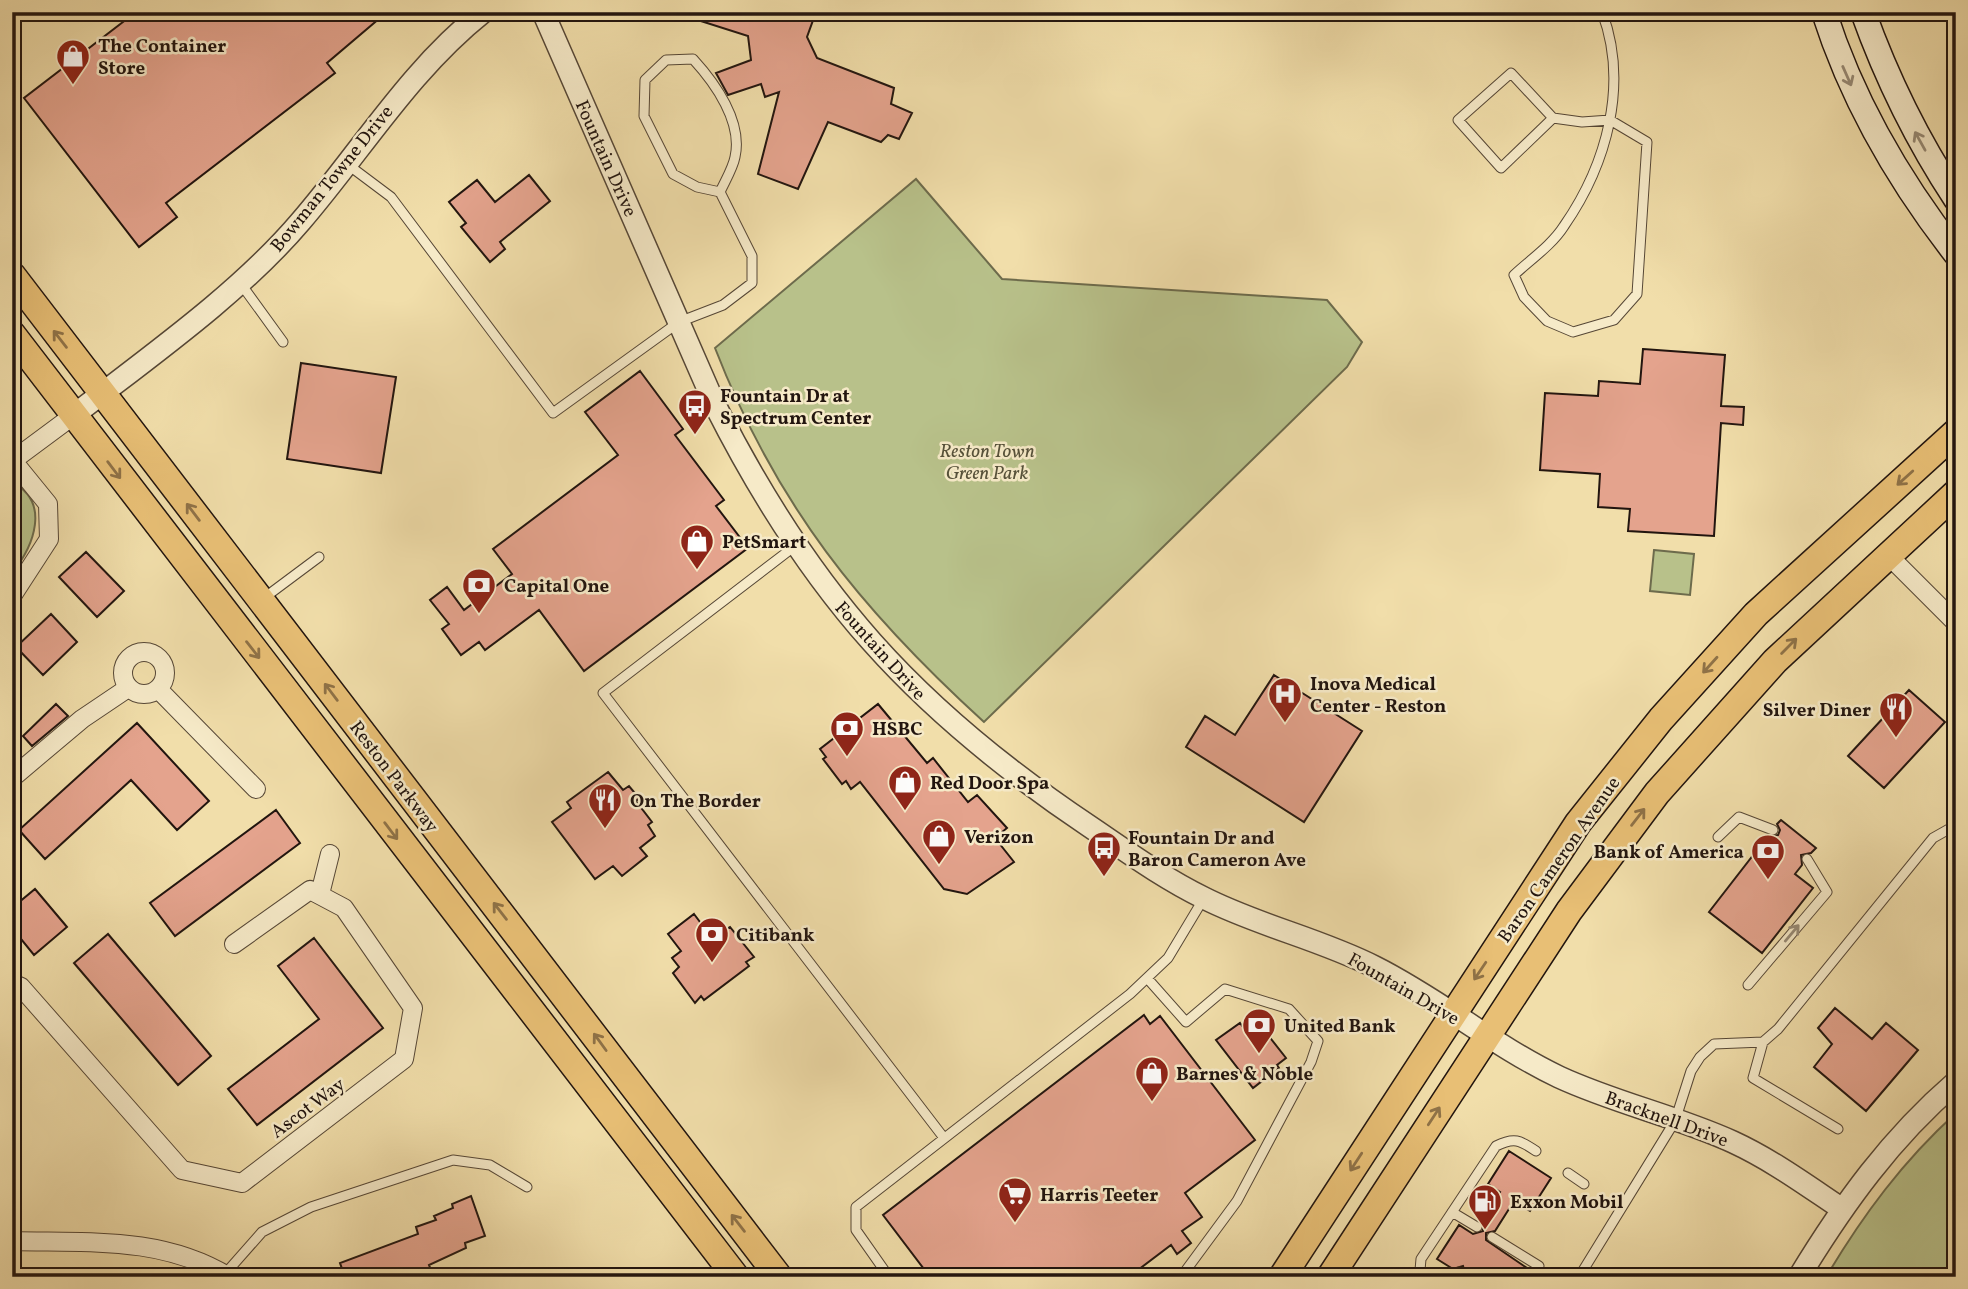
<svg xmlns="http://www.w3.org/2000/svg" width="1968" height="1289" font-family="Vollkorn,serif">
<rect width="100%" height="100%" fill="#f1deaa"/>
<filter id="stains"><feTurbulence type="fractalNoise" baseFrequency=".00286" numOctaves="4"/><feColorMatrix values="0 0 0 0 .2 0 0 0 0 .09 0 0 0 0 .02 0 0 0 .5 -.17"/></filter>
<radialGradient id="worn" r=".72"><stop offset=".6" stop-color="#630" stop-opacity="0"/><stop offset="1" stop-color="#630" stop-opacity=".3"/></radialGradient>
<path fill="#b8c18a" stroke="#6d6b4c" stroke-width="2" d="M916,179L1002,279L1327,300L1362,342L1347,367L984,722C861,610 776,505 715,348Z
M12,482C51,502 34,546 12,573Z
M1654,550L1694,554L1690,595L1650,591Z
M1956,1113V1260L1945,1277H1826C1863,1215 1903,1161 1956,1113Z"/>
<path fill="#e4a38d" stroke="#22150f" stroke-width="2" d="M136,12H387L327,63L335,73L166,203L177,217L139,247L24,98Z
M685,12H816L807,37L817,58L894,88L891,104L912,113L899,139L888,135L881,142L828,122L798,189L758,174L779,92L765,97L761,84L728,95L716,73L751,60L748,36L685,16Z
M529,175L550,201L500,242L505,249L490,262L461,227L466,223L449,202L477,180L495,202Z
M1643,349L1725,355L1721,406L1744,407L1743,425L1721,423L1714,536L1628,531L1630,509L1598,507L1600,474L1540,470L1545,393L1598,396L1599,381L1640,384Z
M301,363L396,377L381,473L287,459Z
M640,371L683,429L675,435L724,500L716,506L748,548L584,671L539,610L485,650L479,642L461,655L442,629L449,624L430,600L447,587L464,610L512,574L493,549L618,455L585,412Z
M86,552L124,591L97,617L59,577Z
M51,614L77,642L43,675L16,647Z
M1274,675L1362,731L1304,822L1186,747L1205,716L1235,735Z
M1909,690L1945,722L1884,788L1848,756Z
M56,704L68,716L32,746L23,736Z
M878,704L927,763L933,758L968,802L977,795L1007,828L995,838L1014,862L967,894L944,889L860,782L851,789L846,781L842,784L823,759L826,757L820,749Z
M137,723L209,801L177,830L131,780L45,859L19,830Z
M608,772L623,790L629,786L639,798L636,801L652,822L648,825L655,836L640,848L647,856L622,876L613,866L595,879L552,822L571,808L567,802Z
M276,810L300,843L175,936L150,903Z
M1781,820L1816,848L1811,853L1801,855L1802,865L1795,874L1813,888L1762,953L1709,912L1768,836L1778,835L1780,830L1777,824Z
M35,889L67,927L34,955L12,928V908Z
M694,914L706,930L715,922L723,931L730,927L754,957L746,962L749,966L704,1000L701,996L695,1003L673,973L679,967L672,958L681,951L668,934Z
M108,934L211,1056L178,1085L74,963Z
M314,938L383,1028L257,1125L228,1089L319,1019L278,966Z
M1835,1008L1872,1039L1886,1023L1918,1050L1866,1111L1814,1067L1832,1044L1818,1028Z
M1144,1015L1150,1024L1160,1016L1255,1140L1185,1193L1202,1217L1182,1231L1191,1243L1177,1254L1171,1245L1138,1270L1143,1277H930L883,1215Z
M1240,1023L1248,1034L1254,1029L1263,1038L1268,1035L1286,1058L1277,1065L1279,1068L1253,1088L1216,1040Z
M1509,1151L1551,1178L1530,1211L1514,1201L1495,1231L1486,1233V1240L1540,1277H1466L1463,1266L1453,1269L1437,1259L1459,1225L1473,1234L1483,1231L1481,1221L1500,1192L1488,1184Z
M471,1196L485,1236L465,1243L466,1248L429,1265L431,1270L415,1277H345L340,1263L418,1234L416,1227L436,1220L434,1216L453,1208L452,1204Z"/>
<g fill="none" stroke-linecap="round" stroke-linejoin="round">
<g stroke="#564736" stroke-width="11">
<path id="service" d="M1553,118L1501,168L1458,120L1511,73L1553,118L1582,122L1610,120L1647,142L1637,294L1614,320L1573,332L1547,321L1524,297L1514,275C1530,260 1552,245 1564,226C1607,164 1629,84 1602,12
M347,164L391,197L553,413L679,322L723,305L752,283V256L720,192C725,181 733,168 735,157C743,122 715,83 693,59L666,60L645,80L644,116L673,174L697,187L720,192
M241,284L283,342
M795,546L603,693L944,1138
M264,598L319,557
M1718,837L1739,817L1773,830
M1147,978L1186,1022L1225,989L1289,1009L1318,1041L1311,1062L1237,1201L1181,1277
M1748,985L1827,892L1807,859
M1763,1042L1753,1078L1838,1129
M1568,1173L1584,1184
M1452,1212L1477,1227
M1492,1237L1539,1266
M225,1274L262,1232L311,1207L453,1160L490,1165L527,1187
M889,1277L856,1230V1207L1130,994L1168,958L1204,898
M1430,1277L1420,1270L1421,1259L1496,1146C1514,1137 1520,1140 1536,1151
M1456,1277L1459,1272
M1579,1277L1675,1121L1691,1071L1700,1057L1714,1044L1763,1042L1778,1029L1933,838L1956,825"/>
</g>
<g stroke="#564736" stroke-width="20">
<path id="minor" d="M12,461L74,415
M1887,554L1956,623
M12,596L49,539L48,504L13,461
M123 673a21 21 0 1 1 42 0a21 21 0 1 1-42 0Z
M159,690L256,789
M12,778L82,719L128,688
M320,894L330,854
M12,983L21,987L182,1170L242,1183L404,1059L413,1008L344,908L310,890L234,944
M12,1241C88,1243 162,1236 229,1277"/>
</g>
<g stroke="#564736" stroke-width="24">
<path id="tertiary" d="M543,12L715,405C810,593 914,709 1089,826C1126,851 1163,878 1204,898C1259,926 1320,939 1375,967C1439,999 1494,1046 1559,1077C1615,1103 1676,1116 1733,1142C1772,1160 1806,1185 1842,1209
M74,415C149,357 240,293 301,221C362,150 409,71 483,12
M1799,1277C1844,1203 1891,1138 1956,1082"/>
</g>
<g stroke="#22150f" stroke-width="27">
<path id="secondary" d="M1824,12C1852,100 1899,181 1956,254
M1863,12C1887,79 1917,140 1956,199"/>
</g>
<g stroke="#22150f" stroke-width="29">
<path id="primary" d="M12,275L779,1277
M12,334L736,1277
M1282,1277L1578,823L1661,719L1756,614L1956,432
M1330,1277L1569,911L1657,793L1775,661L1956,493"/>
</g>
<use href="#service" stroke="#f6eac8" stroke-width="9"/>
<use href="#minor" stroke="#f6eac8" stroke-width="18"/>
<use href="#tertiary" stroke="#f6eac8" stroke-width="21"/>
<use href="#secondary" stroke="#f6eac8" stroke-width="24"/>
<use href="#primary" stroke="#e8bf75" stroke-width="26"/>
</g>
<defs><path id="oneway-shaft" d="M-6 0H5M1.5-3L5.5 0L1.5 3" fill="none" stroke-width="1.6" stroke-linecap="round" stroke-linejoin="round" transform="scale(1.75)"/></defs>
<g stroke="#978a75">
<use href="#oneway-shaft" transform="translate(1847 76) rotate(66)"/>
<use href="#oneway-shaft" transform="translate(1920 141) rotate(-119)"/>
<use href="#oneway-shaft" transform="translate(1792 933) rotate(-50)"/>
</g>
<g stroke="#8f7247">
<use href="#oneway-shaft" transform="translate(60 339) rotate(-128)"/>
<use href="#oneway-shaft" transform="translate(114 470) rotate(53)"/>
<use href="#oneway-shaft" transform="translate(1905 478) rotate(138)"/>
<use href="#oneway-shaft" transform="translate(193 512) rotate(-127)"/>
<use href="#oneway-shaft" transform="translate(1789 646) rotate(-45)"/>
<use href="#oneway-shaft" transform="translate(253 650) rotate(52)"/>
<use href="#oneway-shaft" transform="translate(1710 665) rotate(132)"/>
<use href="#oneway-shaft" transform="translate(331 692) rotate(-127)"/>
<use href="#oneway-shaft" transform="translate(1638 817) rotate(-52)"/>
<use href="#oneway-shaft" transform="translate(391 831) rotate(53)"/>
<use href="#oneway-shaft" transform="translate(500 911) rotate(-128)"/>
<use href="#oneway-shaft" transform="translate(1480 971) rotate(124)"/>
<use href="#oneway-shaft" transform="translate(600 1042) rotate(-126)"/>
<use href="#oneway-shaft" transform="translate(1434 1116) rotate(-57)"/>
<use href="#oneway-shaft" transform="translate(1356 1162) rotate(123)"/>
<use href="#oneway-shaft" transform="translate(738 1223) rotate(-128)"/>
</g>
<defs>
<g id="shop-pin" transform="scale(1.75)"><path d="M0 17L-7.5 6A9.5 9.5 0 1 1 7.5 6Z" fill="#8f2418" stroke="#f6eac8"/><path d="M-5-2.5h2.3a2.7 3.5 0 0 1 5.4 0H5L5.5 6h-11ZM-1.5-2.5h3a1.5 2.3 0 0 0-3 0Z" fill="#fff"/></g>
<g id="bus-pin" transform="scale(1.75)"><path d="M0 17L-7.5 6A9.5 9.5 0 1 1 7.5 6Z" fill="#8f2418" stroke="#f6eac8"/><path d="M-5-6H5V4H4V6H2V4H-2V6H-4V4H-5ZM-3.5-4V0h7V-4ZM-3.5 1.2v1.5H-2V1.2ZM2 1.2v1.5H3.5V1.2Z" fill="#fff"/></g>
<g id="bank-pin" transform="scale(1.75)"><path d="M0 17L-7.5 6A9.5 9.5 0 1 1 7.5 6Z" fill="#8f2418" stroke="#f6eac8"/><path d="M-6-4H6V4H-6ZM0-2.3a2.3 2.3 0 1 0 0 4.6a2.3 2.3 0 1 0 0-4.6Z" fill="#fff"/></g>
<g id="hospital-pin" transform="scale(1.75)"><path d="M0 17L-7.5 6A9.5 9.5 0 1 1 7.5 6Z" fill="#8f2418" stroke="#f6eac8"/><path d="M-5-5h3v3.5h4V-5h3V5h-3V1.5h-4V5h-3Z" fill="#fff"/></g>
<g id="restaurant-pin" transform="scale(1.75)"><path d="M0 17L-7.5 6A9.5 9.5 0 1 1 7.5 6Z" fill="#8f2418" stroke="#f6eac8"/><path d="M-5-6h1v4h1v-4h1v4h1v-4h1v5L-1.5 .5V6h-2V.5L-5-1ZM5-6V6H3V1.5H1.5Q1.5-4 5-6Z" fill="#fff"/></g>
<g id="supermarket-pin" transform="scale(1.75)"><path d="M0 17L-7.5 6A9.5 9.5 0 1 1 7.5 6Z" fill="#8f2418" stroke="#f6eac8"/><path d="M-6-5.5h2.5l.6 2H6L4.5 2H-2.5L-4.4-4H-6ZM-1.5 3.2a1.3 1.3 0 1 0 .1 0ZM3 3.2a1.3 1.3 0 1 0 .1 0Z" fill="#fff"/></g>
<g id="fuel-pin" transform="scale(1.75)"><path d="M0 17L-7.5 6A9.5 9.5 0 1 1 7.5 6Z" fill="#8f2418" stroke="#f6eac8"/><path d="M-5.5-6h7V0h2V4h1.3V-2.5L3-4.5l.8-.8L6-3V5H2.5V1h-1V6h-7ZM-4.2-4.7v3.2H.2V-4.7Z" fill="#fff"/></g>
</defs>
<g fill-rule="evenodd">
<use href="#shop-pin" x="73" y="56"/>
<use href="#bus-pin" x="695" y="406"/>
<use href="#shop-pin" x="697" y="541"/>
<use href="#bank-pin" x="479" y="585"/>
<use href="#hospital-pin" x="1285" y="694"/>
<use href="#restaurant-pin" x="1896" y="709"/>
<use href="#bank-pin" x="847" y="728"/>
<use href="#shop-pin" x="905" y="782"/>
<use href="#restaurant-pin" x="605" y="800"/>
<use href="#shop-pin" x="939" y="836"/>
<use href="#bus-pin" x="1104" y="848"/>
<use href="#bank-pin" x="1768" y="851"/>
<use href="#bank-pin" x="712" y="934"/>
<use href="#bank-pin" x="1259" y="1025"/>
<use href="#shop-pin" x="1152" y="1073"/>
<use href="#supermarket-pin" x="1015" y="1194"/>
<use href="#fuel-pin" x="1485" y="1201"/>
</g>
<g text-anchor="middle" stroke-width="5" stroke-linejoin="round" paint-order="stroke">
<g font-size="19" font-weight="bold" fill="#22150f" stroke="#f6eac8" text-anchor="start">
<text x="98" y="52">The Container<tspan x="98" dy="22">Store</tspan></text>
<text x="720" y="402">Fountain Dr at<tspan x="720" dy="22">Spectrum Center</tspan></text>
<text x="722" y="548">PetSmart</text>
<text x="504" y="592">Capital One</text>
<text x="1310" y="690">Inova Medical<tspan x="1310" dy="22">Center - Reston</tspan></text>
<text x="1871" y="716" text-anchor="end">Silver Diner</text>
<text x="872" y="735">HSBC</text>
<text x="930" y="789">Red Door Spa</text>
<text x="630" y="807">On The Border</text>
<text x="964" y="843">Verizon</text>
<text x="1128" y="844">Fountain Dr and<tspan x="1128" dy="22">Baron Cameron Ave</tspan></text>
<text x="1744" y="858" text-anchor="end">Bank of America</text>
<text x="736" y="941">Citibank</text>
<text x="1284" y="1032">United Bank</text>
<text x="1176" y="1080">Barnes &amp; Noble</text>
<text x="1040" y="1201">Harris Teeter</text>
<text x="1510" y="1208">Exxon Mobil</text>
</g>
<g font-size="19" fill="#22150f" stroke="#f6eac8">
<text transform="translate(607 158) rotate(66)" y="7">Fountain Drive</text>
<text transform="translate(331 178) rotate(-51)" y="7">Bowman Towne Drive</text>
<text transform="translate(881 650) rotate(48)" y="7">Fountain Drive</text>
<text transform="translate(395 776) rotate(53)" y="7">Reston Parkway</text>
<text transform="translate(1558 859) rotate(-55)" y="7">Baron Cameron Avenue</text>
<text transform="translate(1404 988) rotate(30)" y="7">Fountain Drive</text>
<text transform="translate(307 1107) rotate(-37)" y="7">Ascot Way</text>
<text transform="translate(1667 1118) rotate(20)" y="7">Bracknell Drive</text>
</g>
<g font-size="19" font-style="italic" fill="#56513a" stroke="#f6eac8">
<text x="987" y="457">Reston Town<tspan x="987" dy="22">Green Park</tspan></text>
</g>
</g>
<rect width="1968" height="1289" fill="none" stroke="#f1deaa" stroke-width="42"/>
<rect x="14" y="14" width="1940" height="1261" fill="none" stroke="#22150f" stroke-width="3.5"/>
<rect x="21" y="21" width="1926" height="1247" fill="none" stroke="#22150f" stroke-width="2"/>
<rect width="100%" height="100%" filter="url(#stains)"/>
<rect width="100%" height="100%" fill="url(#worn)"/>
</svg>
